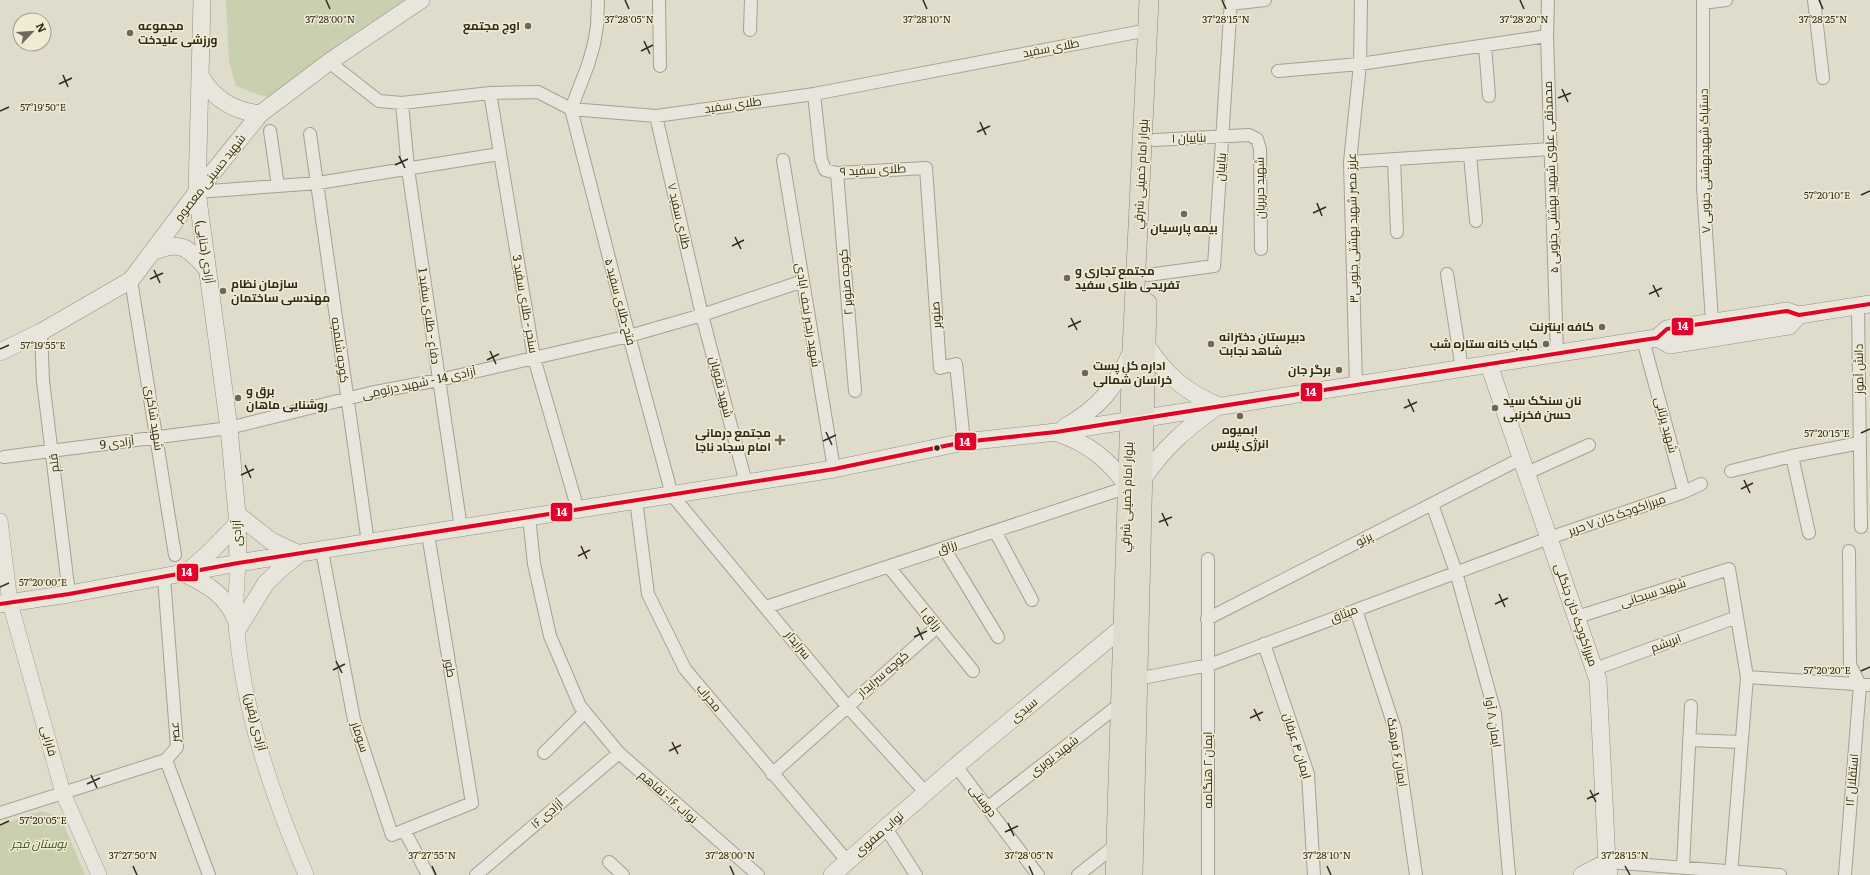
<svg xmlns="http://www.w3.org/2000/svg" width="1870" height="875" font-family="Literata,Cairo,serif">
<rect width="100%" height="100%" fill="#dfdccb"/>
<path fill="#cacfb0" d="M226,0H407L278,99L256,94L236,86L229,61Z
M41,811C50,813 56,816 63,823L85,875H0V825Z"/>
<g fill="none" stroke-linecap="round" stroke-linejoin="round">
<g stroke="#a4a194" stroke-width="14">
<path id="minor" d="M598,0L597,26L594,44L588,65L571,109L629,336L672,495L847,706L926,793
M659,0L660,66
M1548,0L1547,36L1557,354
M1703,0V187L1712,321
M1814,0L1823,78
M1703,3L1726,0
M1230,4L1265,0
M750,30L751,0
M1485,46L1489,96
M329,62L379,101L402,103L490,93L538,92L571,109L656,116L814,94L1148,30
M1278,71L1360,64L1547,36
M490,93L534,358L578,510
M814,94L821,159L825,170L837,173L926,168L940,368L956,364L964,442
M402,103L408,169L461,528
M656,116L702,315L746,483
M270,131L278,186
M310,134L368,543
M1155,140L1249,135L1257,139L1260,149L1261,249
M1470,155L1476,221
M783,160L834,469
M1394,160L1397,232
M1350,162L1550,149
M837,173L855,391
M197,192L318,183L499,154
M1447,274L1462,369
M1148,275L1214,266L1231,0
M131,280L175,555
M1858,306L1861,527
M41,332L43,381L69,594
M1643,340L1684,492L1701,484
M1356,385L1350,162L1360,64L1361,0
M1792,456L1809,533
M4,457L229,428L370,393L439,380L629,336L702,315L803,281
M1731,471L1792,456L1860,443
M1527,473L1589,445
M636,500L648,594L685,669L848,862
M1432,504L1456,572L1495,713L1509,875
M529,517L534,564L550,636L580,706L619,753L758,875
M995,531L1032,600
M944,548L998,637
M322,551L354,720L392,835L472,803L428,534
M1208,559V875
M889,567L973,671
M164,578L177,747L166,760
M766,607L1128,487
M1356,610L1395,729L1416,875
M1577,617L1729,569L1747,677L1731,875
M1207,619L1522,458
M1264,644L1308,774L1314,875
M1595,669L1737,617
M1747,677L1870,685
M1137,679L1209,665L1549,538L1684,492
M1689,740L1741,742
M544,753L585,712
M166,760L209,875
M956,766L1038,875
M772,774L937,627
M987,808L1120,704
M0,813L166,760
M886,828L916,875
M404,830L428,875
M609,862L623,875
M1607,862L1780,875
M1683,867L1691,706
M476,875L619,753
M1078,875L1116,845
M1845,875L1860,685L1850,665L1849,551"/>
</g>
<g stroke="#a4a194" stroke-width="16">
<path id="tertiary" d="M0,521L10,603L63,793L99,875
M238,563C237,582 235,602 236,621C242,708 272,795 306,875"/>
</g>
<g stroke="#949084" stroke-width="18">
<path id="secondary" d="M202,0L197,192L229,428L237,514L238,563
M201,77C215,100 234,111 260,114
M151,253C179,239 188,247 207,269
M1657,338L1670,345L1789,326L1799,315
M1146,345C1166,375 1185,392 1219,406
M0,352L41,332L131,280L197,192L260,114L329,62L421,0
M1489,365L1598,680L1607,862L1609,875
M1065,427C1099,408 1115,388 1131,353
M1057,433C1088,443 1109,460 1128,487
M1142,480C1163,449 1184,430 1214,409
M237,514L271,541L299,554L284,566L266,583L237,630
M0,604L69,594L238,563L834,469L964,442L1056,432L1643,340L1657,338L1667,329L1787,311L1799,315L1870,304
M236,620C227,596 207,584 185,574L209,553L237,524
M832,875L956,766L1123,627
M1582,875L1607,862"/>
</g>
<g stroke="#8a867b" stroke-width="20">
<path id="primary" d="M1115,875L1132,350L1149,0
M1133,875L1147,303"/>
</g>
<use href="#minor" stroke="#e8e6dc" stroke-width="12"/>
<use href="#tertiary" stroke="#e8e6dc" stroke-width="15"/>
<use href="#secondary" stroke="#e8e6dc" stroke-width="17"/>
<use href="#primary" stroke="#dfdcce" stroke-width="19"/>
<g stroke="#f0ecd2" stroke-width="7">
<path id="bus-1" d="M0,604L69,594L238,563L834,469L964,442L1056,432L1643,340L1657,338L1667,329L1787,311L1799,315L1870,304"/>
</g>
<use href="#bus-1" stroke="#e4002b" stroke-width="4"/>
</g>
<path fill="none" stroke="#312a1e" stroke-width="1.5" d="M326,0L330,9M625,0L629,9M923,0L927,9M1222,0L1226,9M1520,0L1524,9M1819,0L1823,9M644,41L650,54M641,51L653,45M63,75L68,87M59,84L72,78M1562,89L1568,102M1558,98L1571,93M0,111L9,107M980,122L986,135M977,132L990,126M399,156L405,168M395,165L408,159M1861,195L1870,191M1317,203L1322,216M1313,213L1326,207M735,237L741,249M732,246L744,240M154,270L160,283M150,279L163,273M1653,285L1659,297M1649,294L1662,288M1071,318L1077,330M1068,327L1081,321M0,349L9,345M490,351L496,364M487,360L499,354M1408,399L1414,412M1404,408L1417,402M826,432L832,445M1861,433L1870,429M823,441L836,435M245,465L251,478M241,475L254,469M1744,480L1750,493M1741,489L1753,483M1162,513L1168,526M1159,522L1172,517M581,546L587,559M578,556L590,550M0,587L9,583M1499,594L1505,607M1495,604L1508,598M917,627L923,640M914,637L927,631M336,661L342,673M333,670L345,664M1861,671L1870,667M1254,709L1260,721M1250,718L1263,712M672,742L678,754M669,751L681,745M91,775L97,788M87,784L100,778M1590,790L1596,802M1587,799L1599,793M1008,823L1014,836M0,825L9,821M1005,832L1018,826M133,866L137,875M432,866L436,875M730,866L734,875M1029,866L1033,875M1327,866L1331,875M1625,866L1630,875"/>
<g fill="#6e685b" stroke="#f0ecd2" stroke-width="1.5">
<circle cx="528" cy="26" r="4"/>
<circle cx="130" cy="33" r="4"/>
<circle cx="1184" cy="214" r="4"/>
<circle cx="1067" cy="278" r="4"/>
<circle cx="223" cy="291" r="4"/>
<circle cx="1602" cy="327" r="4"/>
<circle cx="1211" cy="344" r="4"/>
<circle cx="1546" cy="344" r="4"/>
<circle cx="1339" cy="370" r="4"/>
<circle cx="1085" cy="373" r="4"/>
<circle cx="238" cy="398" r="4"/>
<circle cx="1495" cy="408" r="4"/>
<circle cx="1240" cy="416" r="4"/>
<path d="M778 434h4v4h4v4h-4v4h-4v-4h-4v-4h4z"/>
</g>
<circle fill="#312a1e" stroke="#f0ecd2" stroke-width="1.5" cx="937" cy="448" r="3.5"/>
<g text-anchor="middle" stroke-width="3" stroke-linejoin="round" paint-order="stroke">
<g font-size="12" font-weight="bold" fill="#312a1e" stroke="#f0ecd2" text-anchor="start">
<text x="138" y="30">مجموعه<tspan x="138" dy="14">ورزشی علیدخت</tspan></text>
<text x="520" y="30" text-anchor="end">اوج مجتمع</text>
<text x="1184" y="232" text-anchor="middle">بیمه پارسیان</text>
<text x="1075" y="275">مجتمع تجاری و<tspan x="1075" dy="14">تفریحی طلای سفید</tspan></text>
<text x="231" y="288">سازمان نظام<tspan x="231" dy="14">مهندسی ساختمان</tspan></text>
<text x="1594" y="331" text-anchor="end">کافه اینترنت</text>
<text x="1219" y="341">دبیرستان دخترانه<tspan x="1219" dy="14">شاهد نجابت</tspan></text>
<text x="1538" y="348" text-anchor="end">کباب خانه ستاره شب</text>
<text x="1093" y="370">اداره کل پست<tspan x="1093" dy="14">خراسان شمالی</tspan></text>
<text x="1331" y="374" text-anchor="end">برگر جان</text>
<text x="246" y="395">برق و<tspan x="246" dy="14">روشنایی ماهان</tspan></text>
<text x="1503" y="405">نان سنگک سید<tspan x="1503" dy="14">حسن فخرنبی</tspan></text>
<text x="1240" y="434" text-anchor="middle">ابمیوه<tspan x="1240" dy="14">انرژی پلاس</tspan></text>
<text x="771" y="437" text-anchor="end">مجتمع درمانی<tspan x="771" dy="14">امام سجاد ناجا</tspan></text>
</g>
<g font-size="12" fill="#312a1e" stroke="#f0ecd2">
<text transform="translate(1051 48) rotate(-11)" y="4">طلای سفید</text>
<text transform="translate(733 105) rotate(-8)" y="4">طلای سفید</text>
<text transform="translate(1189 138) rotate(-2)" y="4">بناییان ۱</text>
<text transform="translate(1705 161) rotate(-91)" y="4">دستپاک شهیدبهشتی جنوبی ۷</text>
<text transform="translate(1221 167) rotate(-86)" y="4">بناییان</text>
<text transform="translate(873 170) rotate(-3)" y="4">طلای سفید ۹</text>
<text transform="translate(1141 174) rotate(-87)" y="4">بلوار امام خمینی شرقي</text>
<text transform="translate(1551 177) rotate(-92)" y="4">محمدتقی علوی شهید بهشتی جنوبی ۵</text>
<text transform="translate(210 178) rotate(-52)" y="4">شهید حسینی معصوم</text>
<text transform="translate(1260 188) rotate(-91)" y="4">شهید حریریان</text>
<text transform="translate(679 216) rotate(77)" y="4">طلای سفید ۷</text>
<text transform="translate(1353 228) rotate(-91)" y="4">عزیز مصر شهید بهشتی جنوبی۳</text>
<text transform="translate(205 252) rotate(82)" y="4">آزادی (حنایی)</text>
<text transform="translate(846 282) rotate(-95)" y="4">کوچه صنوبر ۲</text>
<text transform="translate(620 302) rotate(75)" y="4">فتح-طلای سفید ۵</text>
<text transform="translate(525 304) rotate(80)" y="4">سنجر - طلای سفید 3</text>
<text transform="translate(808 315) rotate(81)" y="4">شهید رنجبر نجف ابادی</text>
<text transform="translate(936 315) rotate(-94)" y="4">صنوبر</text>
<text transform="translate(429 316) rotate(82)" y="4">دفاع - طلای سفید 1</text>
<text transform="translate(340 350) rotate(82)" y="4">کوچه شلمچه</text>
<text transform="translate(1859 369) rotate(-91)" y="4">دانش آموز</text>
<text transform="translate(419 383) rotate(-12)" y="4">آزادی 14 - شهید درتومی</text>
<text transform="translate(721 387) rotate(76)" y="4">شهید نقویان</text>
<text transform="translate(154 418) rotate(81)" y="4">شهید شاکری</text>
<text transform="translate(1666 425) rotate(75)" y="4">شهید پرتانی</text>
<text transform="translate(117 443) rotate(-7)" y="4">آزادی 9</text>
<text transform="translate(54 463) rotate(-97)" y="4">قلم</text>
<text transform="translate(1127 497) rotate(-88)" y="4">بلوار امام خمینی شرقي</text>
<text transform="translate(1617 515) rotate(-19)" y="4">میرزاکوچک خان ۷ حریر</text>
<text transform="translate(237 533) rotate(-91)" y="4">آزادی</text>
<text transform="translate(1364 539) rotate(-27)" y="4">پرتو</text>
<text transform="translate(947 547) rotate(-19)" y="4">رزاق</text>
<text transform="translate(1653 593) rotate(-18)" y="4">شهید سبحانی</text>
<text transform="translate(1344 614) rotate(-21)" y="4">میثاق</text>
<text transform="translate(1576 615) rotate(71)" y="4">میرزاکوچک خان جنگلی</text>
<text transform="translate(931 619) rotate(51)" y="4">رزاق ۱</text>
<text transform="translate(1666 643) rotate(-20)" y="4">ابریشم</text>
<text transform="translate(798 645) rotate(51)" y="4">سرایدار</text>
<text transform="translate(450 668) rotate(81)" y="4">طور</text>
<text transform="translate(883 674) rotate(-41)" y="4">کوچه سرایدار</text>
<text transform="translate(709 698) rotate(50)" y="4">محراب</text>
<text transform="translate(1024 710) rotate(-40)" y="4">سیدی</text>
<text transform="translate(255 722) rotate(76)" y="4">آزادی (یقین)</text>
<text transform="translate(1493 722) rotate(81)" y="4">ایمان ۸ آوا</text>
<text transform="translate(175 732) rotate(-94)" y="4">عصر</text>
<text transform="translate(360 737) rotate(72)" y="4">سومار</text>
<text transform="translate(49 741) rotate(75)" y="4">فارابی</text>
<text transform="translate(1297 746) rotate(73)" y="4">ایمان ۴ عرفان</text>
<text transform="translate(1397 752) rotate(80)" y="4">ایمان ۶ فرهنگ</text>
<text transform="translate(1054 756) rotate(-38)" y="4">شهید نوبری</text>
<text transform="translate(1208 770) rotate(-90)" y="4">ایمان ۲ هنگامه</text>
<text transform="translate(1852 780) rotate(-85)" y="4">استقلال ۱۲</text>
<text transform="translate(668 797) rotate(41)" y="4">نواب ۱۶- تفاهم</text>
<text transform="translate(983 801) rotate(53)" y="4">دوستی</text>
<text transform="translate(547 814) rotate(-41)" y="4">آزادی ۱۶</text>
<text transform="translate(879 834) rotate(-41)" y="4">نواب صفوی</text>
</g>
<g font-size="12" font-style="italic" fill="#3c4b28" stroke="#f0ecd2">
<text x="39" y="848">بوستان فجر</text>
</g>
</g>
<g font-size="10" text-anchor="middle" fill="#312a1e" stroke="#f0ecd2" stroke-width="3" stroke-linejoin="round" paint-order="stroke">
<text x="330" y="23">37°28'00"N</text>
<text x="629" y="23">37°28'05"N</text>
<text x="927" y="23">37°28'10"N</text>
<text x="1226" y="23">37°28'15"N</text>
<text x="1524" y="23">37°28'20"N</text>
<text x="1823" y="23">37°28'25"N</text>
<text x="43" y="111">57°19'50"E</text>
<text x="1827" y="199">57°20'10"E</text>
<text x="43" y="349">57°19'55"E</text>
<text x="1827" y="437">57°20'15"E</text>
<text x="43" y="586">57°20'00"E</text>
<text x="1827" y="674">57°20'20"E</text>
<text x="43" y="824">57°20'05"E</text>
<text x="133" y="859">37°27'50"N</text>
<text x="432" y="859">37°27'55"N</text>
<text x="730" y="859">37°28'00"N</text>
<text x="1029" y="859">37°28'05"N</text>
<text x="1327" y="859">37°28'10"N</text>
<text x="1625" y="859">37°28'15"N</text>
</g>
<g stroke="#f0ecd2" stroke-width="1.5">
<rect x="1671" y="317" width="23" height="19" rx="4" fill="#e4002b"/>
<rect x="1300" y="382" width="23" height="20" rx="4" fill="#e4002b"/>
<rect x="954" y="432" width="23" height="19" rx="4" fill="#e4002b"/>
<rect x="550" y="502" width="23" height="20" rx="4" fill="#e4002b"/>
<rect x="176" y="563" width="23" height="19" rx="4" fill="#e4002b"/>
</g>
<g font-size="11" text-anchor="middle" font-weight="bold" fill="#fff">
<text x="1683" y="330">14</text>
<text x="1311" y="396">14</text>
<text x="965" y="446">14</text>
<text x="562" y="516">14</text>
<text x="187" y="576">14</text>
</g>
<g transform="translate(32 32) rotate(65)"><circle r="19" fill="#f0ecd2" stroke="#a49e8a"/>
<path d="M0-3L7 15L0 10L-7 15Z" fill="#6e685b"/>
<text y="-6" font-size="11" font-weight="bold" text-anchor="middle" fill="#312a1e">N</text>
</g>
</svg>
